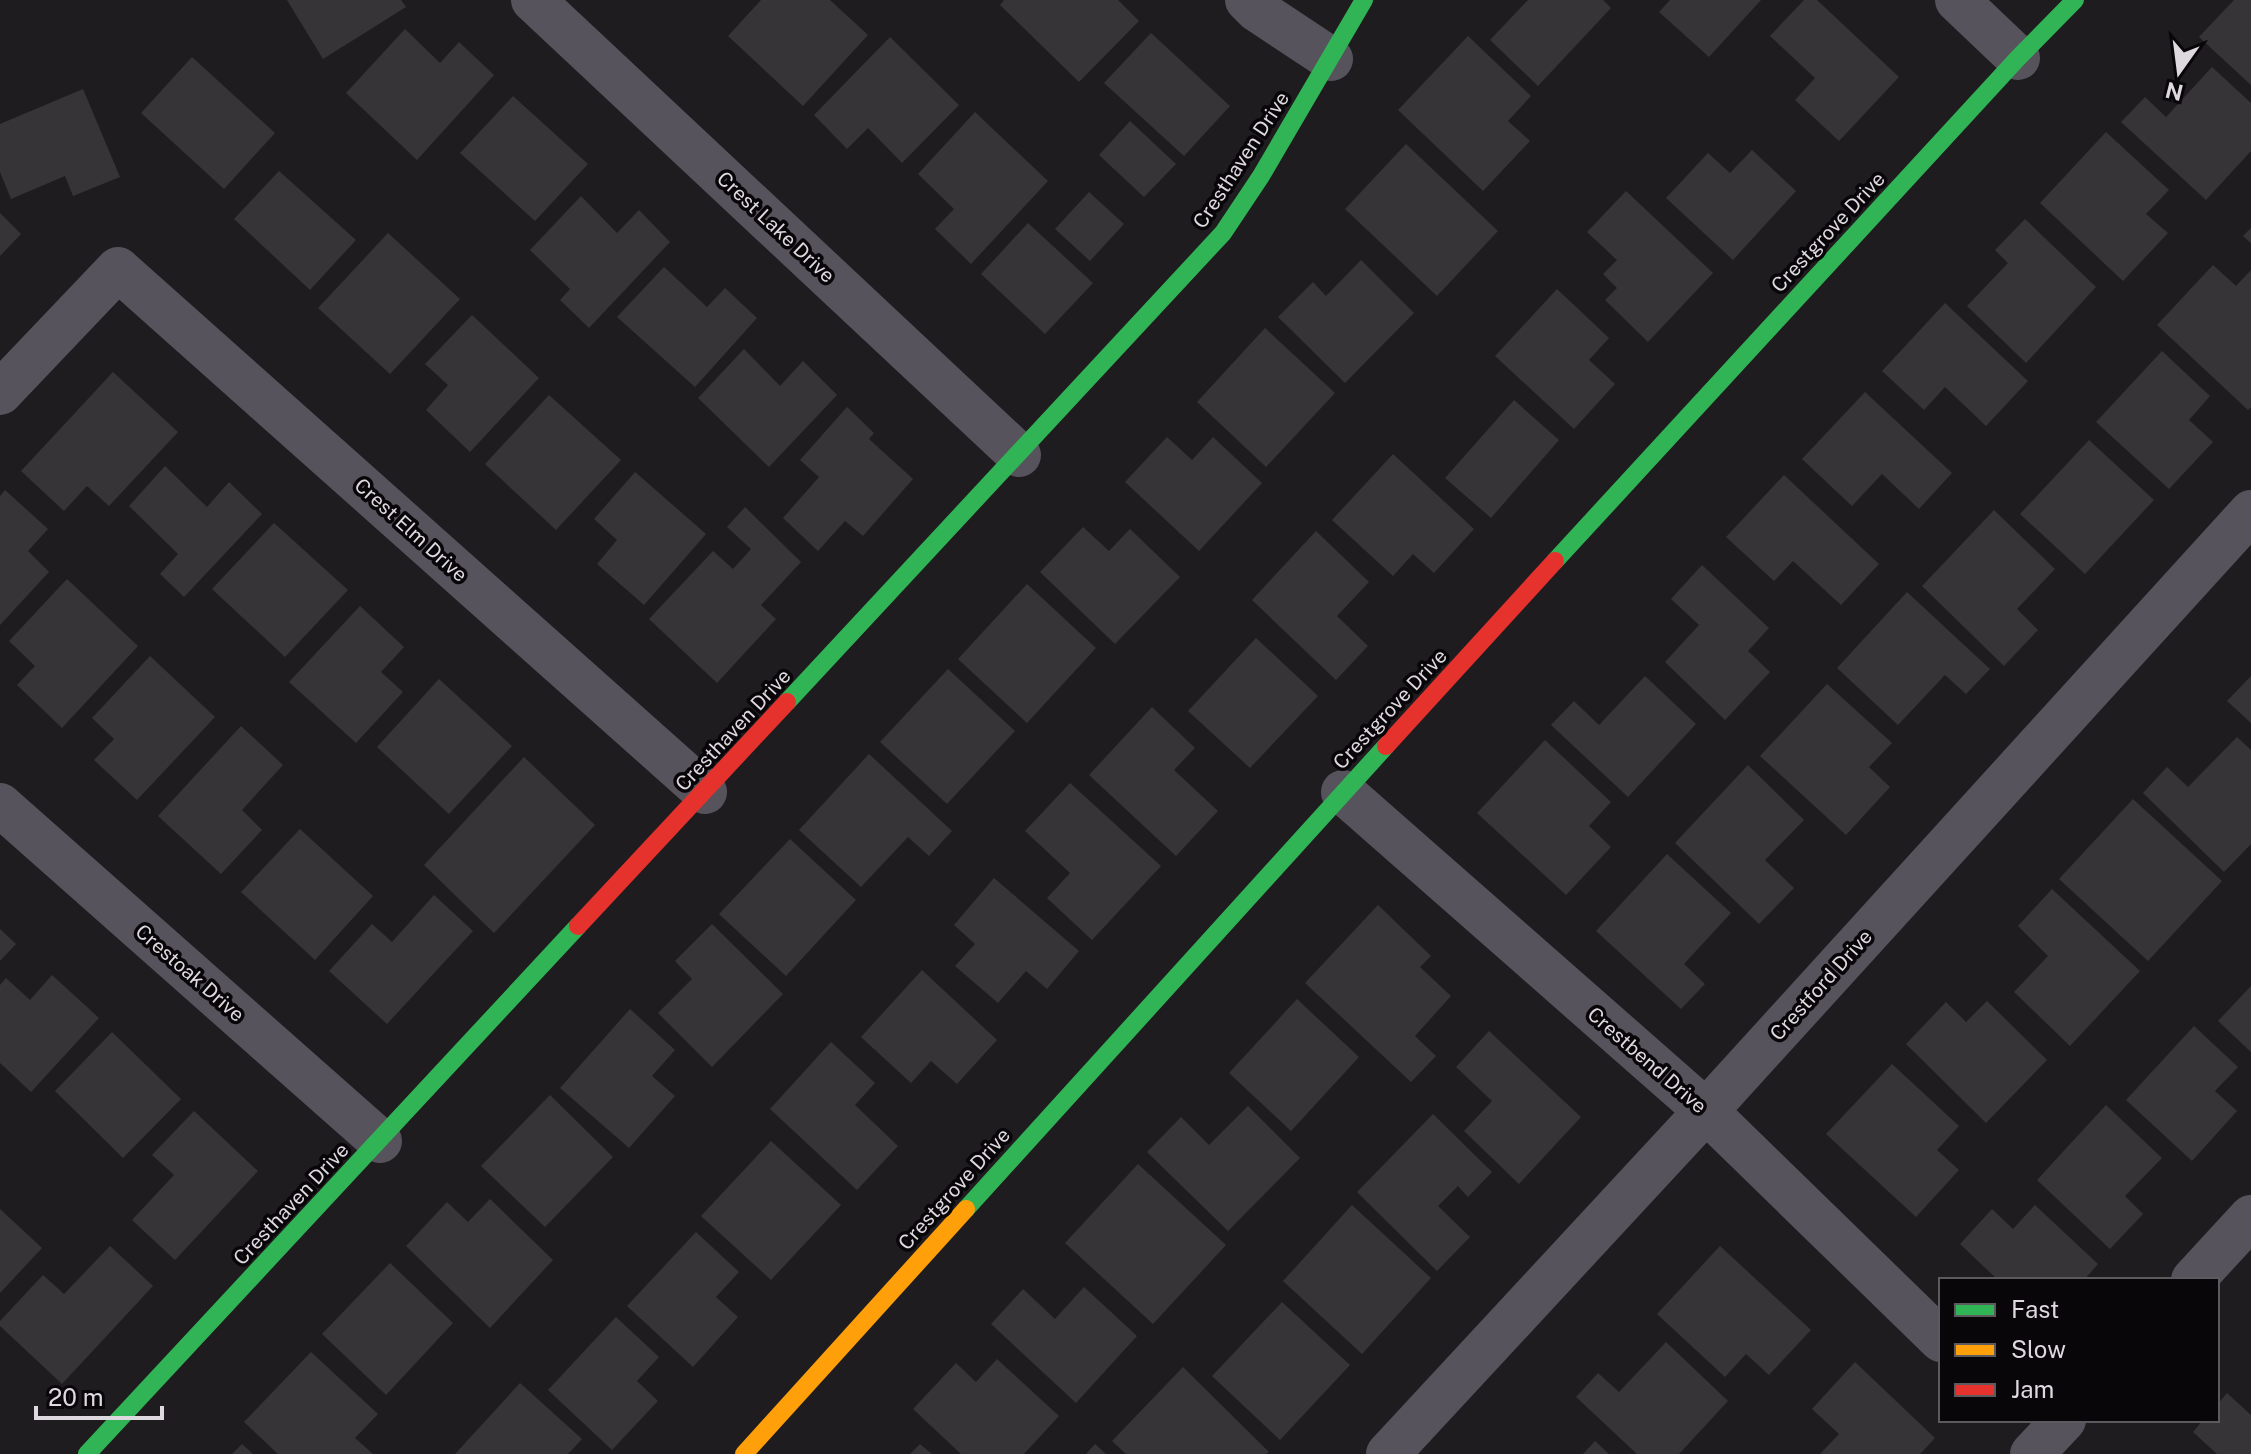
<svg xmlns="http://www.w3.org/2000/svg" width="2251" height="1454" font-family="'Public Sans',sans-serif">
<rect width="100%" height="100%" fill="#1f1c20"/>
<path fill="#373437" d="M287,0H401L406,7L323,59Z
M761,0H830L868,35L803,106L728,36Z
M1004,0H1118L1139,21L1079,82L1000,5Z
M1528,0H1603L1611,8L1538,86L1490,40Z
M1670,0H1761L1709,57L1659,12Z
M1804,0H1817L1899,77L1839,141L1795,100L1815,78L1770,36Z
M2234,0H2251V85L2199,37Z
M405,29L440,63L459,42L494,75L417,160L346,93Z
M1151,33L1230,106L1184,156L1104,83Z
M1468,36L1531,96L1508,121L1530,141L1483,191L1398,110Z
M890,37L959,105L902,163L868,128L847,149L814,115Z
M192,57L275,133L224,189L141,113Z
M2212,67L2251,103V151L2206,200L2121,122L2145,97L2166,117Z
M83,89L120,177L73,196L65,176L11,199L0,172V124Z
M513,96L588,164L535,221L460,153Z
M975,112L1048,181L971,264L935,229L954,209L918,174Z
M1130,121L1176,164L1144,197L1099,155Z
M2106,132L2169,190L2146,214L2168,233L2123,281L2040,203Z
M1406,144L1498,231L1437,296L1345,209Z
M1752,150L1796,191L1733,260L1666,198L1708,153L1730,173Z
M279,171L356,240L310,290L234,219Z
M1626,191L1713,273L1648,342L1605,300L1617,288L1603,274L1617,260L1587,232Z
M1089,192L1124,224L1090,261L1055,229Z
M581,196L617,233L639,210L670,242L589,328L560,300L570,289L530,250Z
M0,213L21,234L0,256Z
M2025,219L2096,287L2026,363L1967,306L2008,263L1995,250Z
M1028,223L1093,283L1045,334L981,274Z
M2251,228V243L2243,236Z
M388,233L460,299L390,374L318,308Z
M1361,260L1414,313L1345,383L1278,317L1313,282L1326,296Z
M2213,265L2236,286L2251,270V407L2248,410L2157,325Z
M664,267L707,307L725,288L757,318L695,387L617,317Z
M1557,289L1609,338L1589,360L1615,384L1574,429L1495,356Z
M1945,303L2028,381L1986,426L1945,387L1924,410L1882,371Z
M472,315L539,378L470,452L426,410L448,385L425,364Z
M1265,328L1335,393L1266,467L1197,402Z
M744,349L780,386L803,361L837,395L769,467L698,398Z
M2162,351L2210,396L2189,420L2213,442L2169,489L2096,422Z
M113,372L178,432L109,506L87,486L64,511L21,471Z
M1865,392L1952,473L1919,509L1882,474L1852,506L1802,459Z
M549,395L621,460L556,530L485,464Z
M1514,400L1559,440L1491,518L1445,478Z
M847,407L874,433L869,439L913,479L863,536L845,521L818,551L783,518L819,477L800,460Z
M1167,437L1192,460L1213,437L1262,483L1199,551L1125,482Z
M2089,440L2154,500L2085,574L2020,514Z
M1393,454L1474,529L1434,573L1413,554L1393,576L1332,520Z
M165,466L207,507L229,482L262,514L184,597L160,574L178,554L129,506Z
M635,472L706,534L644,605L597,564L617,540L594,519Z
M1784,475L1879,564L1841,605L1793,561L1774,581L1726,537Z
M5,490L48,529L28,551L49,572L0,625V496Z
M745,507L801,562L761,605L776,619L717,683L649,619L713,551L733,569L751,549L727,527Z
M1994,510L2055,569L2017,609L2038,630L2004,666L1922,586Z
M274,523L348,590L285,657L212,589Z
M1083,527L1109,551L1130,529L1180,577L1115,644L1040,572Z
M1316,531L1369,582L1337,616L1368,646L1336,680L1252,600Z
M1702,565L1769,628L1748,651L1770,672L1725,720L1665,662L1699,625L1671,599Z
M67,579L138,646L62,728L17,685L35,666L9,641Z
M1027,584L1096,648L1027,723L958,659Z
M1907,592L1990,669L1966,694L1945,675L1898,725L1837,668Z
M360,606L404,647L381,672L403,692L356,743L289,682Z
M1256,638L1318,696L1250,768L1188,711Z
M150,656L215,717L137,800L94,760L114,739L92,718Z
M948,669L1015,731L947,804L880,742Z
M1645,676L1696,724L1628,797L1551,725L1574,701L1599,725Z
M2251,676V723L2227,701Z
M439,679L512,746L449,814L377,747Z
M1827,684L1892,743L1869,767L1890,787L1846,835L1760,756Z
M1152,707L1195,748L1174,770L1218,811L1176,856L1089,775Z
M241,726L283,765L242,810L262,830L221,874L158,816Z
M2237,737L2251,750V844L2224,872L2143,793L2167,767L2188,787Z
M1545,740L1611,802L1589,826L1611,847L1566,895L1477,813Z
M869,754L952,831L929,856L908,837L861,887L799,830Z
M524,757L595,825L494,933L424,865Z
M1748,765L1804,820L1765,860L1794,888L1759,924L1675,843Z
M1070,783L1161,866L1092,940L1047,898L1070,873L1025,831Z
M2133,799L2222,881L2148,961L2059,879Z
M300,829L373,896L315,960L241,892Z
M790,839L856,900L786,976L719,914Z
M1667,854L1731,913L1684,964L1705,984L1681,1009L1596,931Z
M994,878L1079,951L1047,989L1026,971L998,1003L955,966L975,944L954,925Z
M2052,889L2140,971L2070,1046L2014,992L2048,956L2018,926Z
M434,895L473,931L387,1024L329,971L372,924L392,942Z
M1378,905L1431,956L1420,967L1451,996L1415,1036L1436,1056L1411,1082L1305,983Z
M712,924L783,994L712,1067L658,1013L692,979L675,961Z
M0,929L16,944L0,961Z
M922,970L997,1040L957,1084L931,1061L911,1083L861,1037Z
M52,975L99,1018L31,1092L0,1063V985L6,978L30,1000Z
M2251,986V1052L2218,1021Z
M1297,999L1359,1057L1291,1131L1229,1073Z
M1987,1001L2047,1060L1986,1123L1906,1044L1946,1002L1966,1022Z
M630,1009L675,1050L652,1076L675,1096L629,1148L560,1088Z
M2194,1026L2238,1067L2215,1091L2237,1111L2192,1161L2126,1100Z
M1489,1031L1581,1117L1519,1184L1464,1131L1492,1101L1456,1067Z
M112,1032L181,1099L123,1158L55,1091Z
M831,1042L875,1083L855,1105L898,1146L857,1190L770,1109Z
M1892,1064L1959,1126L1937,1150L1959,1170L1916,1217L1826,1134Z
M550,1095L613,1157L545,1227L481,1166Z
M2106,1105L2162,1158L2125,1196L2143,1214L2110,1249L2037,1180Z
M1248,1106L1300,1158L1228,1231L1147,1152L1181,1117L1209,1145Z
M194,1111L258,1171L175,1260L132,1220L174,1175L152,1155Z
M1433,1114L1492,1172L1468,1197L1458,1186L1438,1206L1470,1237L1437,1271L1357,1192Z
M771,1141L841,1205L771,1280L701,1216Z
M1138,1164L1226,1245L1153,1324L1065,1243Z
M490,1199L553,1260L490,1328L406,1246L447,1202L468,1222Z
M1352,1205L1431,1278L1362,1354L1283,1281Z
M2035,1205L2098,1264L2084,1280H1998L1960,1244L1992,1209L2013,1229Z
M0,1209L42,1248L0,1293Z
M696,1232L739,1272L716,1297L738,1317L693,1367L627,1306Z
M110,1246L153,1286L62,1384L0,1326V1321L43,1275L64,1294Z
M1720,1246L1811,1330L1769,1375L1746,1354L1725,1377L1657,1314Z
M390,1263L453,1323L386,1395L322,1334Z
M1084,1287L1137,1336L1076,1403L991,1324L1023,1289L1055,1319Z
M1282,1302L1350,1365L1280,1440L1212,1376Z
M616,1317L659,1357L637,1381L658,1401L612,1450L548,1390Z
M1666,1342L1728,1401L1679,1454H1637L1576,1397L1598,1373L1619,1392Z
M311,1352L378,1414L355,1438L373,1454H278L244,1422Z
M997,1359L1059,1416L1024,1454H961L913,1409L956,1363L976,1382Z
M1855,1362L1935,1438L1920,1454H1820L1839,1434L1812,1409Z
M1183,1367L1269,1452L1266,1454H1126L1112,1441Z
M520,1383L582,1439L568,1454H455Z
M2227,1393L2251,1415V1454H2217L2193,1432L2203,1420H2217V1405Z
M1595,1441L1609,1454H1583Z
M242,1444L253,1454H232Z
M920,1444L932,1454H910Z
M1095,1444L1106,1454H1086Z"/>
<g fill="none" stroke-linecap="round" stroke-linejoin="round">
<path stroke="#57535c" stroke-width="44" d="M533,0L1019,455
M1247,0L1257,10L1331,59
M1957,0L2018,58
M0,393L118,269L705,792
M1343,792L1706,1111L1941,1340
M0,805L380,1141
M2193,1280L2251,1217
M1388,1454L1706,1111L2251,512
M2032,1454L2064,1420"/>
<path stroke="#30b455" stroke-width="18" d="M1555,561L2018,58L2075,0
M787,702L1223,233L1261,176L1364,0
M966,1209L1386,746
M87,1454L578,926"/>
<path stroke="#ff9f0a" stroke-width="18" d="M744,1454L966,1209"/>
<path stroke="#e5322d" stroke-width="18" d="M1386,746L1555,561
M578,926L787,702"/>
</g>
<g text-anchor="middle" stroke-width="7" stroke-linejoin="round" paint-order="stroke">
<g font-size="20" fill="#ddd9de" stroke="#080609">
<text transform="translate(1241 160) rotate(-57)" y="7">Cresthaven Drive</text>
<text transform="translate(776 227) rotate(43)" y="7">Crest Lake Drive</text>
<text transform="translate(1828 232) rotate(-47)" y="7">Crestgrove Drive</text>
<text transform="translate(411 530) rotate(42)" y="7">Crest Elm Drive</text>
<text transform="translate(1390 709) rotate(-47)" y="7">Crestgrove Drive</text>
<text transform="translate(733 730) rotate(-47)" y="7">Cresthaven Drive</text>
<text transform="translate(190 973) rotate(41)" y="7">Crestoak Drive</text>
<text transform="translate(1821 985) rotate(-48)" y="7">Crestford Drive</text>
<text transform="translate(1647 1060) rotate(41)" y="7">Crestbend Drive</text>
<text transform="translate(954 1189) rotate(-48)" y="7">Crestgrove Drive</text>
<text transform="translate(291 1204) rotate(-47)" y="7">Cresthaven Drive</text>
</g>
</g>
<rect x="1939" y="1278" width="280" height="144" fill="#080609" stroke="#5d5a5e" stroke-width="2"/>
<rect x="1955" y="1304" width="40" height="12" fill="#30b455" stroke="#5d5a5e" stroke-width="2"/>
<text x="2011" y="1318" font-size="24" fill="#ddd9de">Fast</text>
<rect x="1955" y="1344" width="40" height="12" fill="#ff9f0a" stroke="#5d5a5e" stroke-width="2"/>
<text x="2011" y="1358" font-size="24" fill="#ddd9de">Slow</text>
<rect x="1955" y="1384" width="40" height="12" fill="#e5322d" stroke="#5d5a5e" stroke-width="2"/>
<text x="2011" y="1398" font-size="24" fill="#ddd9de">Jam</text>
<g transform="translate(2179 72) rotate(194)" stroke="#080609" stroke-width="6" paint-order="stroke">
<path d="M0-6L14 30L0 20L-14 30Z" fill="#ddd9de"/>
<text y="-12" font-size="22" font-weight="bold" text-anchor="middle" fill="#ddd9de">N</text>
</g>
<path d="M36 1406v12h126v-12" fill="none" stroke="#ddd9de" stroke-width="4"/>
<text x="48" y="1406" font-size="24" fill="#ddd9de" stroke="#080609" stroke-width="6" paint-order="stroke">20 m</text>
</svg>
